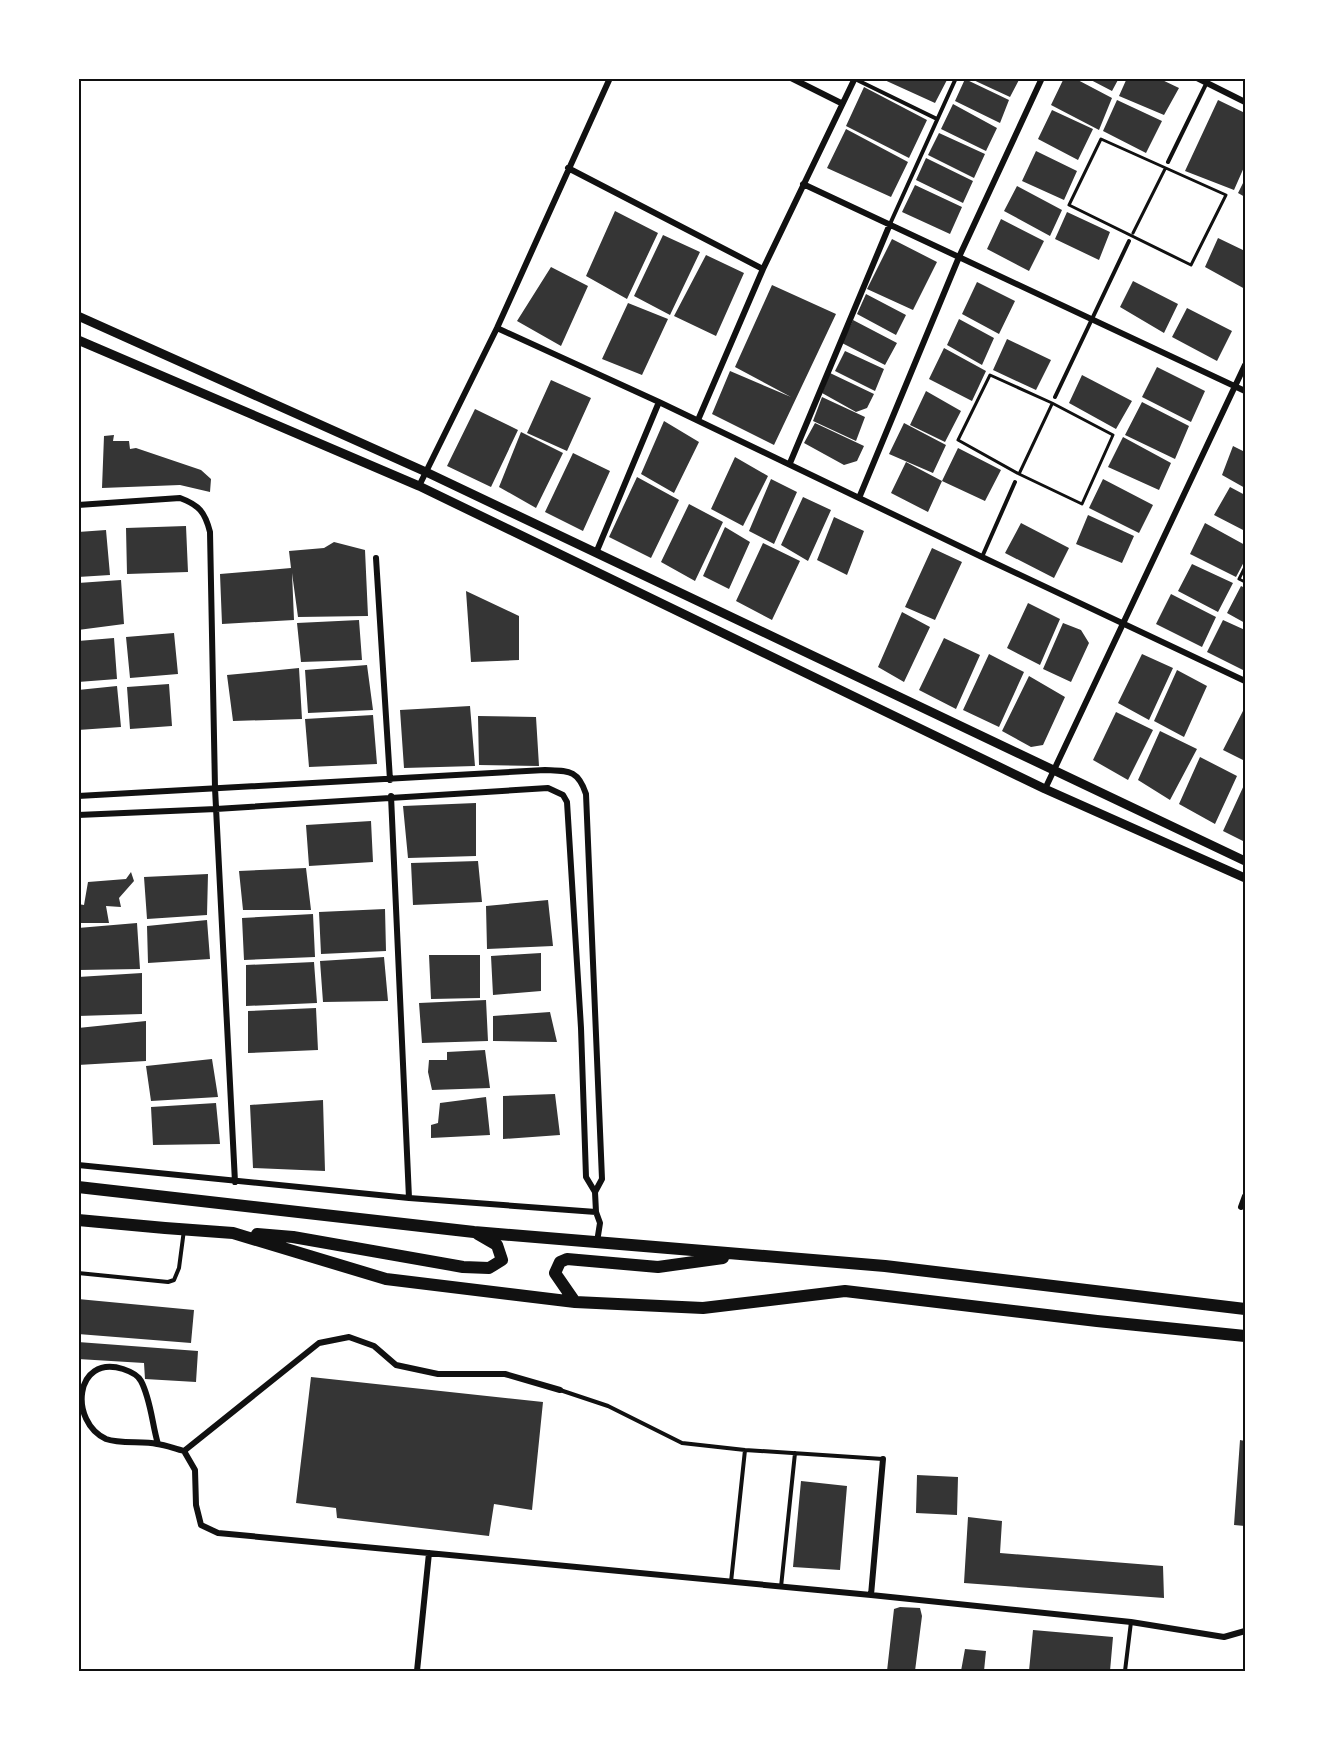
<svg xmlns="http://www.w3.org/2000/svg" width="1323" height="1749" font-family="'Nunito Sans',sans-serif">
<rect width="100%" height="100%" fill="#fff"/>
<path fill="#353535" d="M880,78H948L935,103Z
M969,78H1020L1010,97Z
M1064,78H1074L1112,98L1099,130L1051,105Z
M1087,78H1119L1112,91Z
M1127,78H1158L1179,88L1164,115L1119,96Z
M965,79L1009,100L1000,123L955,101Z
M864,87L927,120L909,158L846,126Z
M1117,100L1162,121L1146,153L1103,131Z
M1218,100L1245,113V165L1234,190L1185,171Z
M953,104L997,128L986,151L941,129Z
M1052,110L1093,129L1078,160L1038,139Z
M846,129L908,162L891,197L827,168Z
M939,133L985,154L974,178L928,155Z
M1036,151L1077,171L1064,200L1022,181Z
M926,158L973,181L963,203L916,180Z
M1245,179V197L1238,193Z
M915,185L962,207L950,234L902,212Z
M1017,186L1062,210L1050,236L1004,211Z
M615,211L658,233L627,299L586,276Z
M1067,212L1110,232L1099,260L1055,239Z
M1001,219L1044,241L1029,271L987,249Z
M663,235L700,252L670,315L634,296Z
M1218,238L1245,251V289L1205,267Z
M892,239L937,262L913,310L867,289Z
M706,255L744,273L716,336L674,316Z
M551,267L588,286L561,346L517,321Z
M1133,281L1178,304L1164,333L1120,307Z
M977,282L1015,301L999,334L962,314Z
M772,285L836,314L774,445L712,414L730,371L791,397L735,367Z
M866,294L906,315L896,335L857,314Z
M628,303L668,319L642,375L602,359Z
M1187,308L1232,331L1217,361L1172,337Z
M959,319L994,338L982,365L947,345Z
M853,320L897,343L885,365L842,343Z
M1007,339L1051,360L1036,390L993,370Z
M944,348L986,371L972,401L929,379Z
M845,351L884,369L875,391L835,371Z
M1157,367L1205,391L1191,422L1142,397Z
M830,373L874,394L867,408L856,412L822,393Z
M1082,375L1132,401L1116,429L1069,403Z
M551,380L591,398L567,451L527,433Z
M926,391L961,411L945,442L910,425Z
M822,397L865,417L856,441L813,421Z
M1142,402L1189,426L1175,459L1125,435Z
M475,409L518,430L491,487L447,466Z
M664,421L699,442L674,493L641,474Z
M815,423L864,446L857,461L844,465L804,443Z
M904,423L946,445L933,473L889,454Z
M521,432L563,453L536,508L499,487Z
M114,435L113,441H129L130,449L136,448L201,470L211,479L210,492L180,485L102,488L104,436Z
M1123,437L1171,463L1159,490L1108,467Z
M1233,446L1245,452V488L1222,475Z
M958,448L1001,470L985,501L942,481Z
M573,453L610,471L583,531L545,512Z
M735,457L768,476L743,526L711,509Z
M906,462L942,481L928,512L891,493Z
M637,477L679,500L651,558L609,537Z
M771,479L797,492L774,544L749,531Z
M1103,479L1153,505L1139,533L1089,508Z
M1230,487L1245,495V531L1214,515Z
M803,497L831,510L808,561L781,545Z
M689,504L723,522L695,581L661,562Z
M1088,515L1134,536L1122,563L1076,544Z
M834,517L864,531L847,575L817,560Z
M1021,523L1069,548L1054,578L1005,553Z
M1205,523L1245,545V560L1236,577L1190,554Z
M186,526L188,572L127,574L126,528Z
M725,527L750,542L729,589L703,576Z
M106,530L110,575L78,577V532Z
M334,542L365,550L368,616L298,617L292,573L294,620L222,624L220,574L291,568L289,551L324,548Z
M763,543L800,561L772,620L736,601Z
M932,548L962,562L935,620L905,607Z
M1192,564L1233,583L1218,612L1178,591Z
M121,580L124,624L78,630V583Z
M1241,586L1245,588V623L1227,613Z
M466,591L519,616V660L471,662Z
M1171,594L1216,617L1202,647L1156,624Z
M1028,603L1060,619L1040,665L1007,648Z
M902,612L930,627L904,682L878,667Z
M359,620L362,660L301,662L297,623Z
M1223,620L1245,630V671L1207,652Z
M1063,623L1081,630L1089,643L1071,682L1043,669Z
M174,633L178,674L130,678L126,637Z
M114,638L117,679L78,682V641Z
M944,638L980,655L956,709L919,690Z
M989,654L1024,672L999,727L963,710Z
M1142,654L1173,668L1149,720L1118,703Z
M367,665L373,710L308,713L305,670Z
M299,668L302,719L233,721L227,675Z
M1177,670L1207,686L1184,737L1154,721Z
M1029,676L1065,697L1043,745L1031,747L1002,731Z
M169,684L172,726L130,729L127,687Z
M117,686L121,727L78,730V690Z
M470,706L475,766L404,768L400,710Z
M1245,707V761L1223,750Z
M1116,712L1153,730L1128,780L1093,760Z
M373,715L377,764L309,767L305,719Z
M478,716L536,717L539,766L479,765Z
M1160,731L1197,749L1170,800L1138,780Z
M1200,757L1237,776L1215,824L1179,804Z
M1245,783V842L1223,831Z
M476,803V856L408,858L403,806Z
M371,821L373,862L309,866L306,825Z
M478,861L482,902L413,905L411,863Z
M306,868L311,910H243L239,871Z
M131,872L134,881L119,898L121,907L106,906L109,923H78V904L84,905L88,882L126,879Z
M208,874L207,915L147,919L144,877Z
M548,900L553,946L487,949L486,906Z
M385,909L386,951L321,954L319,912Z
M313,914L315,957L244,960L242,918Z
M207,920L210,959L148,963L147,926Z
M137,923L140,969L78,970V928Z
M541,953V991L493,995L491,956Z
M429,955H480V998L431,999Z
M384,957L388,1001L323,1002L320,961Z
M314,962L317,1003L246,1006V965Z
M142,973V1014L78,1016V977Z
M486,1000L488,1041L422,1043L419,1003Z
M316,1008L318,1050L248,1053V1011Z
M550,1012L557,1042L493,1041V1016Z
M146,1021V1061L78,1065V1028Z
M485,1050L490,1088L432,1090L428,1072L429,1060H447V1052Z
M212,1059L218,1097L151,1101L146,1066Z
M555,1094L560,1135L503,1139V1096Z
M486,1097L490,1135L431,1138V1125L438,1123L440,1103Z
M323,1100L325,1171L253,1168L250,1105Z
M216,1103L220,1144L153,1145L151,1107Z
M78,1299L194,1310L191,1343L78,1334Z
M78,1342L198,1351L196,1382L145,1379L144,1363L78,1359Z
M311,1377L543,1402L532,1510L494,1504L489,1536L337,1518L336,1508L296,1503Z
M1240,1440L1245,1441V1526L1234,1525Z
M917,1475L958,1477L957,1515L916,1513Z
M801,1481L847,1486L840,1570L793,1567Z
M968,1517L1002,1521L1000,1553L1163,1566L1164,1598L964,1583Z
M900,1607L920,1608L922,1616L915,1671H887L894,1609Z
M1033,1630L1113,1637L1110,1671H1029Z
M965,1649L986,1651L984,1671H961Z"/>
<g fill="none" stroke-linecap="round" stroke-linejoin="round">
<path stroke="#111" stroke-width="3" d="M1101,139L1226,195L1191,265L1069,205Z
M1133,233L1165,169
M990,375L1052,403L1113,435L1082,504L1019,474L958,440Z
M1019,474L1052,404
M1245,567L1239,579L1245,582"/>
<path stroke="#111" stroke-width="4" d="M855,79L937,119
M1168,162L1209,78
M890,224L956,78
M1055,397L1129,241
M982,557L1015,482
M78,1273L168,1282L174,1280L179,1268L184,1230
M560,1390L608,1406L682,1443L745,1450L883,1459
M731,1582L745,1450
M781,1587L795,1453
M1125,1671L1131,1622"/>
<path stroke="#111" stroke-width="6" d="M791,78L841,103
M1197,78L1245,102
M568,168L763,269
M803,184L1245,391
M497,328L659,402L982,557L1245,681
M698,420L763,269L855,78
M790,463L890,224
M419,486L497,328L610,78
M859,498L959,257L1042,78
M78,505L180,498C199,505 205,512 210,532L215,788L235,1182
M596,553L659,402
M376,558L390,780
M1045,789L1245,365
M78,796L545,770C568,771 578,769 586,794L602,1179L595,1192
M391,796L409,1198
M78,815L216,809L548,788L563,795L567,802L581,1028L586,1177L595,1192L596,1212L409,1198L78,1165
M1241,1207L1245,1196
M596,1212L600,1223L597,1242
M158,1444C152,1424 151,1400 141,1381C138,1375 129,1371 123,1369C74,1354 69,1422 106,1439C119,1444 143,1441 157,1444C166,1445 175,1449 184,1451L195,1470L196,1505L201,1525L218,1533L871,1595L1131,1622L1224,1637L1245,1631
M184,1451L319,1343L349,1337L374,1346L396,1365L438,1374H505L560,1390
M871,1595L883,1459
M417,1671L429,1553"/>
<path stroke="#111" stroke-width="9" d="M78,316L426,472L1245,861
M78,340L419,486L1045,789L1245,878"/>
<path stroke="#111" stroke-width="12" d="M78,1187L474,1232L885,1266L1245,1309
M78,1220L165,1228L233,1233L386,1279L575,1302L703,1308L845,1291L1097,1321L1245,1336
M257,1234L293,1237L463,1267L489,1268L502,1260L497,1245L478,1234
M575,1302L555,1273L560,1262L567,1259L658,1267L723,1258"/>
</g>
<rect width="1323" height="1749" fill="none" stroke="#ffffff" stroke-width="159"/>
<rect x="80" y="80" width="1164" height="1590" fill="none" stroke="#111" stroke-width="2"/>
</svg>
